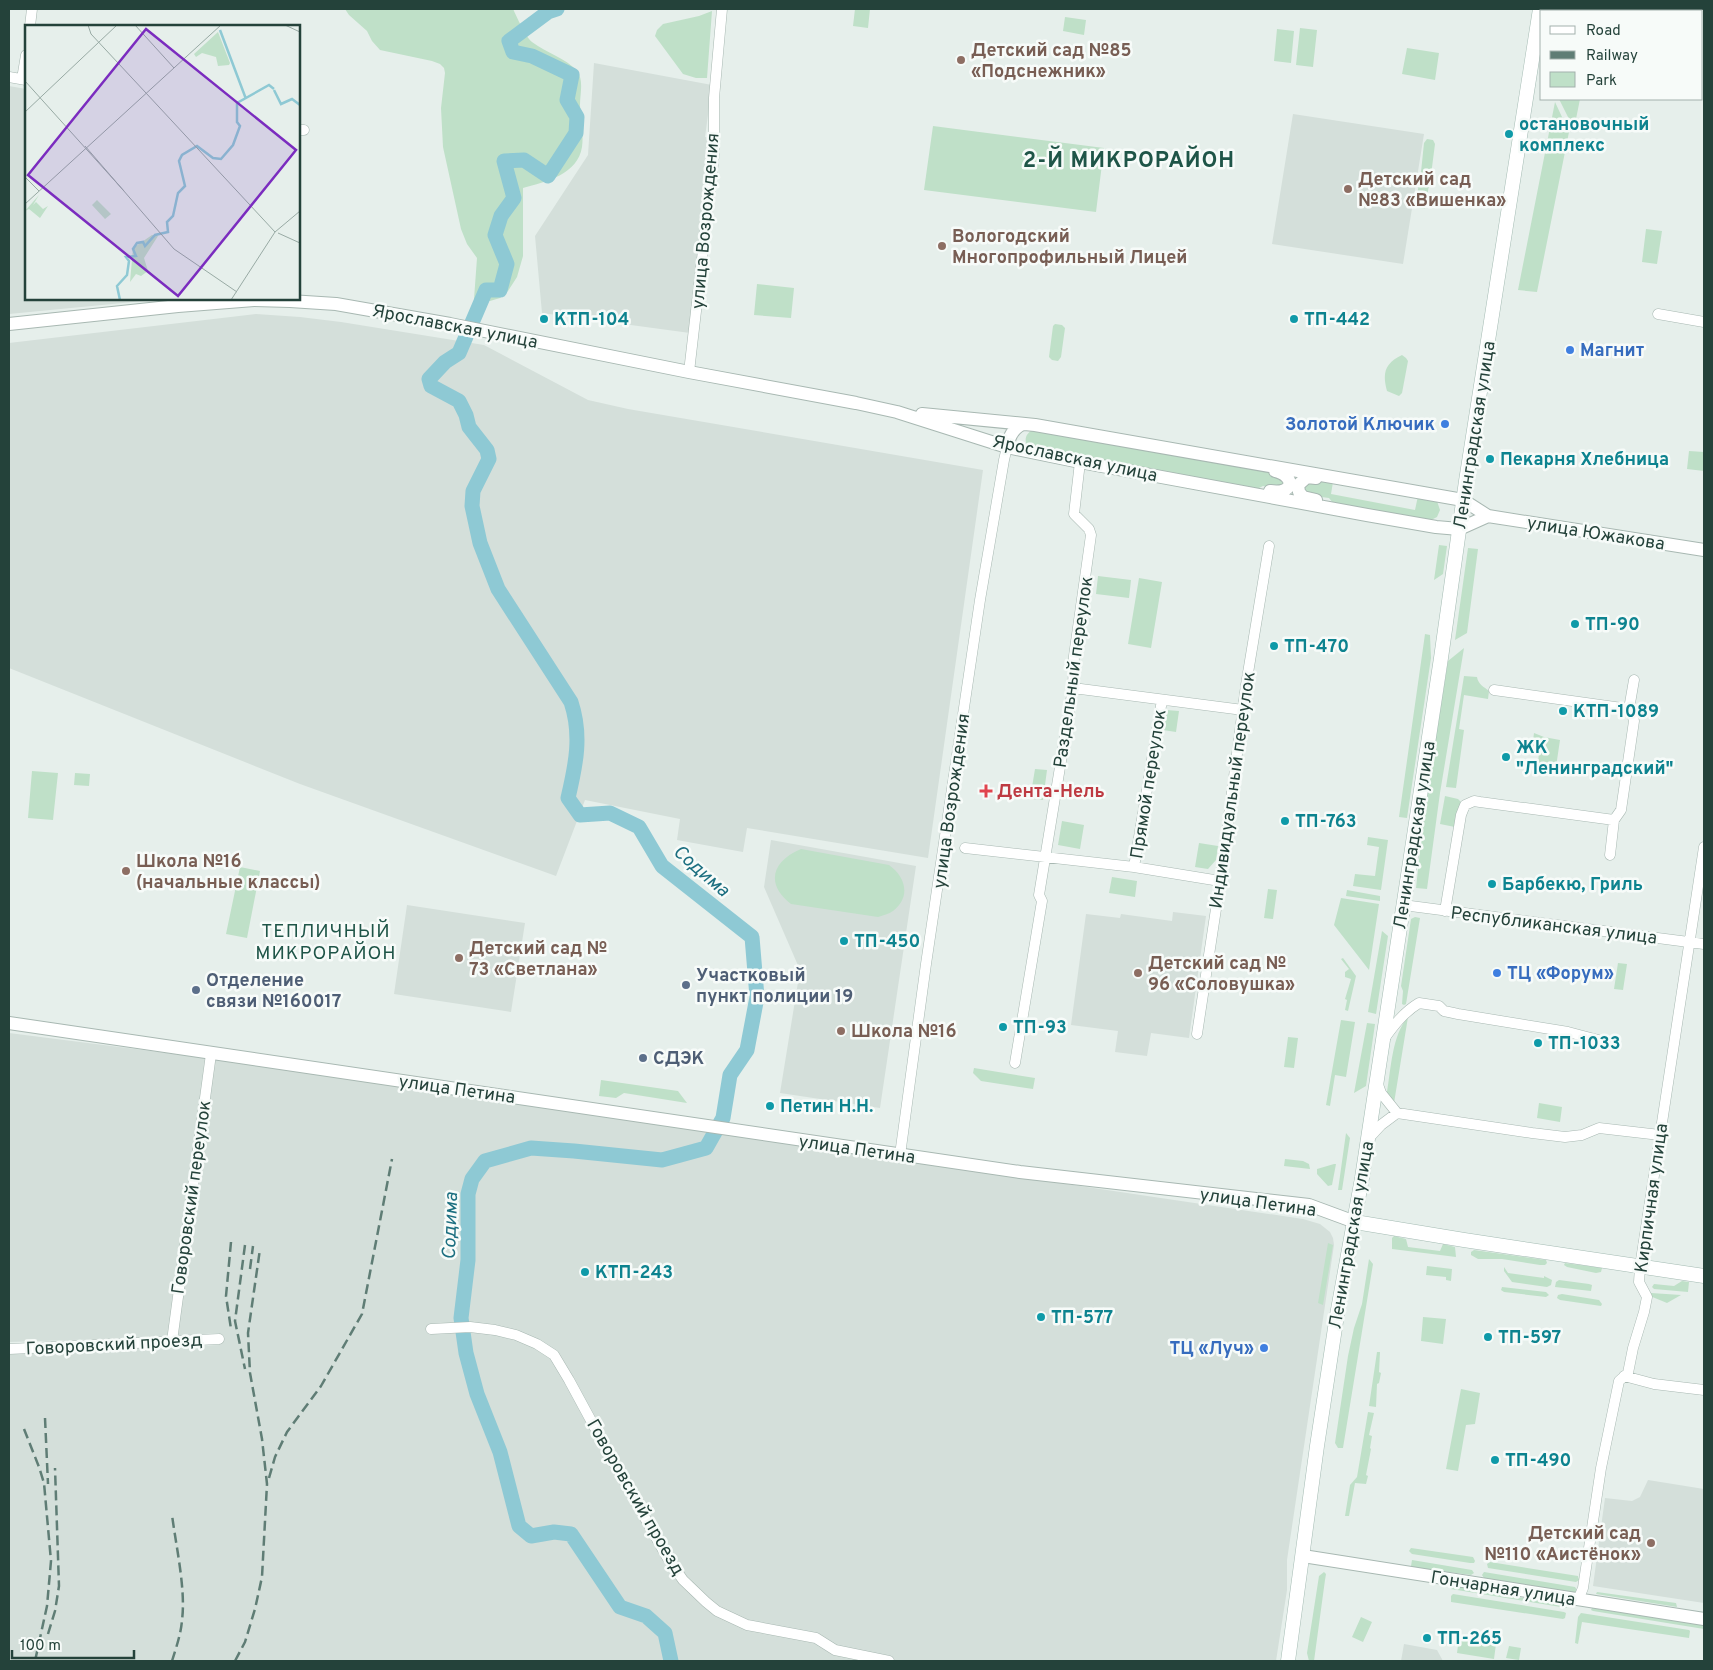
<svg xmlns="http://www.w3.org/2000/svg" width="1713" height="1670" font-family="Overpass,sans-serif">
<rect width="100%" height="100%" fill="#e6efeb"/>
<path fill="#d4dfda" d="M594,63L712,85L705,137L712,138L690,333L542,313L535,236L588,155Z
M9,86L26,89V299H164L9,314Z
M1293,114L1424,134L1403,264L1272,244Z
M256,314L300,317L341,322L484,345L588,400L628,409L983,470L928,858L747,828L743,852L677,840L680,819L585,800L556,876L300,784L9,668V343Z
M771,840L916,866L880,1108L780,1093L800,970L764,887Z
M407,905L525,923L511,1012L394,994Z
M1173,912L1206,916L1189,1038L1151,1033L1147,1056L1115,1052L1118,1031L1071,1025L1086,914L1120,918L1121,914L1172,921Z
M9,1033L206,1058L168,1337L9,1342Z
M215,1058L1303,1219L1320,1224L1330,1232L1333,1238L1334,1245L1287,1560V1590L1276,1661H9V1353L219,1345V1333L176,1336Z
M1648,1480L1704,1489V1603L1593,1586L1605,1498L1632,1501L1640,1497Z
M1404,1644L1437,1650L1443,1661H1401Z"/>
<path fill="#bfe0c8" d="M345,9H513C517,17 525,36 532,42C546,53 566,58 577,71C584,80 580,94 580,105C580,118 584,133 582,147C578,174 546,182 523,188V256L517,277L508,291L500,298L490,301L474,299L477,258L467,244L461,229L443,147L441,108L445,73L444,68L440,64L432,61L380,50L372,41L367,31L349,15Z
M855,9H870L868,28L853,26Z
M712,11L707,78H696L683,74L655,36L657,30L663,24L699,16Z
M1065,17L1086,20L1084,35L1063,31Z
M1300,28L1317,30L1313,67L1296,65Z
M1277,29L1294,31L1291,63L1274,61Z
M1407,48L1439,53L1435,80L1402,74Z
M1559,99H1580L1574,129Z
M1555,102L1569,132L1537,292L1518,290Z
M933,126L1104,148L1096,212L924,190Z
M1427,139L1433,140L1435,144L1431,175L1426,177L1423,176L1421,172L1424,143Z
M1419,183L1429,185L1425,209L1415,208Z
M1646,229L1662,231L1657,264L1642,262Z
M757,284L794,288L791,318L754,315Z
M1055,324L1062,325L1065,328L1061,357L1058,361L1052,360L1049,357L1053,326Z
M1402,355L1406,358L1408,361L1402,393L1399,396L1387,391C1382,373 1385,363 1402,355Z
M1033,430L1253,466L1256,470L1280,475L1286,481L1280,489L1263,486L1257,489L1027,446C1024,439 1026,433 1033,430Z
M1689,451L1704,452V471L1687,469Z
M1309,480L1322,482L1325,480L1333,482L1331,494L1415,510L1418,496L1437,501L1440,510L1437,517L1431,520L1333,503L1329,498L1307,495L1303,486Z
M1439,545L1447,546L1443,574L1434,580Z
M1468,548L1478,549L1467,633L1455,640Z
M1098,576L1131,580L1129,598L1096,594Z
M1139,578L1162,582L1151,648L1128,644Z
M1425,634L1430,635L1431,658L1407,818L1399,817Z
M1464,648L1440,793L1427,889L1416,888L1424,814L1448,661Z
M1464,676L1477,677C1478,684 1484,687 1489,691L1488,699L1464,695L1459,729L1464,730L1456,788L1446,787Z
M1166,710L1179,711L1176,732L1163,730Z
M1534,733L1544,737L1560,740L1556,767L1538,765L1539,751L1534,750L1532,748Z
M1035,769L1047,770L1043,800L1030,799Z
M32,771L58,773L53,820L28,818Z
M75,773L90,774L89,786L74,785Z
M1445,796L1458,799L1461,802L1455,827L1440,824Z
M1062,821L1084,825L1080,849L1058,845Z
M1368,837L1388,840L1381,890L1353,886L1355,874L1375,876L1379,847L1367,845Z
M1199,843L1218,846L1216,860L1208,869L1195,867Z
M801,849L889,865C906,877 911,897 893,911C889,914 883,915 878,917L791,904C765,884 772,861 801,849Z
M240,867L260,871L247,938L226,934Z
M1112,877L1137,881L1135,897L1109,893Z
M1268,889L1277,890L1273,919L1264,918Z
M1347,890L1380,896V901L1346,896Z
M1341,898L1379,904L1369,970L1334,925Z
M1415,917L1420,918L1406,1004L1404,1005L1402,1004L1403,991L1401,986L1411,919Z
M1382,931L1388,936L1376,1014L1368,1012Z
M1343,958L1356,976L1348,1011L1345,1010L1347,1000L1345,999L1351,979L1345,977V972L1349,969L1341,959Z
M1618,963L1627,964L1623,990L1614,989Z
M1408,1017L1394,1103L1388,1095L1387,1092C1391,1069 1392,1035 1408,1017Z
M1341,1020L1355,1022L1346,1077L1335,1075L1330,1106L1326,1105Z
M1367,1023L1375,1024L1366,1086L1354,1093Z
M1288,1037L1298,1038L1294,1068L1284,1067Z
M974,1068L1035,1078L1033,1089L981,1081L973,1073Z
M601,1080L678,1091L687,1103L624,1093L616,1098L599,1096Z
M1539,1103L1562,1107L1560,1122L1537,1118Z
M1346,1133L1350,1138L1342,1190H1338Z
M1285,1159L1303,1161L1309,1164L1310,1169L1284,1166Z
M1334,1164H1336L1332,1185L1328,1186L1317,1174V1169Z
M1394,1236L1406,1239L1408,1247L1440,1251L1443,1244L1455,1247L1456,1257L1392,1249V1238Z
M1328,1243L1333,1245L1323,1305L1318,1303Z
M1474,1250L1546,1260L1547,1263L1545,1265H1540L1502,1259H1478L1471,1255V1252Z
M1369,1259L1373,1264L1343,1448H1338L1335,1443L1348,1356L1354,1328L1362,1304Z
M1565,1263L1602,1268L1601,1272L1596,1273L1567,1267L1564,1265Z
M1427,1266L1452,1269L1451,1281L1446,1280V1277L1426,1275Z
M1504,1267L1508,1273L1544,1278V1276L1552,1280L1551,1285L1547,1287L1512,1282L1504,1271Z
M1559,1280L1589,1284L1592,1285L1591,1291L1555,1287L1556,1282Z
M1682,1281L1689,1282L1688,1292L1654,1289L1652,1287L1654,1284L1674,1286Z
M1502,1287L1546,1292L1549,1295L1546,1297L1504,1292L1501,1290Z
M1651,1293L1681,1295L1667,1303L1650,1296Z
M1562,1294L1599,1300L1602,1304L1601,1306L1560,1300L1557,1298L1558,1295Z
M1423,1317L1446,1319L1443,1344L1421,1341Z
M1377,1352H1380L1379,1372L1381,1373L1379,1383L1377,1384L1376,1407L1369,1406Z
M1461,1389L1480,1393L1475,1424L1466,1425L1458,1471L1446,1469Z
M1368,1412L1374,1413L1369,1435L1372,1436L1370,1448L1371,1449L1366,1475L1368,1476L1366,1484L1355,1483L1349,1516H1345L1350,1485L1357,1477Z
M1411,1548L1473,1557L1475,1561L1474,1563H1470L1412,1554L1409,1551Z
M1412,1560L1472,1570L1474,1573L1471,1575L1412,1567L1411,1566Z
M1490,1562L1578,1576L1579,1580L1576,1582L1488,1568L1487,1564Z
M1324,1572L1326,1574L1325,1580L1314,1661H1309L1307,1653L1319,1576Z
M1484,1572L1575,1587L1577,1590L1575,1593L1484,1578L1482,1575Z
M1452,1586L1565,1605L1567,1608L1451,1589Z
M1597,1592L1676,1603L1677,1607L1596,1594Z
M1453,1594L1564,1612L1566,1613L1565,1618L1563,1619L1451,1602V1596Z
M1592,1608L1704,1625V1629L1593,1611L1591,1610Z
M1581,1613L1689,1630L1690,1631L1689,1638L1582,1622L1578,1644L1575,1643L1578,1617Z
M1361,1617L1372,1622L1363,1642L1352,1637Z
M1459,1638L1496,1644L1494,1659L1457,1653Z
M1509,1646L1521,1648L1519,1660L1506,1658Z"/>
<g fill="none" stroke-linecap="round" stroke-linejoin="round">
<path stroke="#8ec9d4" stroke-width="15" d="M557,9L548,12L509,41L513,52L532,56L572,75L567,100L577,117L576,133L548,176L524,160L504,161L514,198L501,216L495,235L507,264L500,290H486L459,353L445,362L429,379L431,386L459,401L466,415L469,427L487,450L489,459L473,491L472,506L480,543L498,589L571,702C582,735 576,764 568,798L580,815L610,813L639,827L662,866L752,937L757,997L747,1050L730,1075L723,1118L706,1148L662,1160L574,1151L531,1148L485,1161L472,1179L468,1194V1260L461,1318L466,1353L477,1394L500,1452L519,1526L531,1536L554,1532L571,1534L620,1607L646,1616L665,1633L671,1661"/>
<g stroke="#a8b8b2" stroke-width="11">
<path id="minor" d="M30,26L32,9
M9,77L26,80
M22,79L26,55
M299,130H304
M1658,314L1704,322
M689,372L714,155V98L722,9
M1073,688L1243,710
M1494,690L1629,709
M965,848L1134,867L1220,881
M1610,855L1614,820L1621,810L1634,721L1632,714L1629,709L1634,680
M1134,867L1162,700
M1403,905L1704,944
M1445,911L1461,815L1465,805L1474,801L1480,802L1614,820
M1197,1034L1221,876L1246,685L1269,546
M1384,1039C1394,1025 1404,1012 1419,1003L1439,1006L1444,1011L1458,1014L1568,1032L1602,1041
M1015,1063L1042,901L1039,895L1073,688L1074,656L1091,535L1089,529L1074,514L1080,462
M1377,1082L1381,1093L1397,1113L1532,1133L1565,1137L1582,1135L1599,1128L1660,1135
M1368,1139L1381,1125L1397,1113
M900,1155L926,964L980,600L1004,460L1007,447
M431,1329L470,1327L495,1330L516,1335L537,1344L554,1355L569,1380L614,1463L667,1557L683,1580L706,1602L717,1611L747,1625L816,1638L835,1650L889,1661
M172,1341L211,1054
M9,1349L219,1339
M1624,1376L1654,1384L1704,1390
M1578,1600L1583,1588L1601,1468L1619,1381L1628,1373L1633,1348L1644,1312L1647,1297L1639,1282L1640,1267L1704,847"/>
</g>
<g stroke="#a8b8b2" stroke-width="14">
<path id="tertiary" d="M9,324L178,306L254,300L290,301L336,304L450,324L689,372L856,403L897,412L1007,447L1080,462L1367,515L1436,527L1459,529L1488,516
M922,414L1035,425L1463,500L1488,516L1704,550
M1007,447C1009,436 1013,428 1023,424
M1270,491C1294,495 1296,476 1275,471
M1316,500L1303,497L1299,492L1298,485L1307,477L1316,478
M9,1023L1020,1172L1309,1205L1355,1222
M1303,1556L1704,1619"/>
</g>
<g stroke="#a4bbb3" stroke-width="15">
<path id="secondary" d="M1355,1222L1464,1240L1704,1276
M1288,1661L1317,1446L1337,1315L1362,1178L1441,658L1466,481L1540,9"/>
</g>
<use href="#minor" stroke="#fff" stroke-width="10"/>
<use href="#tertiary" stroke="#fff" stroke-width="12"/>
<use href="#secondary" stroke="#fff" stroke-width="14"/>
<path stroke="#5f7d75" stroke-width="2.5" stroke-dasharray="10 5" stroke-linecap="butt" d="M231,1242L226,1296L231,1329
M245,1245L235,1321L245,1369
M250,1269L253,1246
M45,1418L48,1484
M24,1429L39,1467L44,1483L51,1561L47,1606L35,1661
M269,1478L275,1457L287,1432L321,1386L362,1314L392,1159
M48,1634L55,1611L59,1586L55,1468
M172,1661C176,1648 181,1634 182,1620C186,1590 176,1546 172,1515
M235,1661L245,1642L255,1609L262,1577L267,1484L262,1439L250,1373L248,1333L260,1249"/>
</g>
<g fill="#8d6e63" stroke="#f7fbf9" stroke-width="2">
<circle cx="961" cy="60" r="5"/>
<circle cx="1348" cy="189" r="5"/>
<circle cx="942" cy="246" r="5"/>
<circle cx="126" cy="871" r="5"/>
<circle cx="459" cy="958" r="5"/>
<circle cx="1138" cy="973" r="5"/>
<circle cx="841" cy="1031" r="5"/>
<circle cx="1651" cy="1543" r="5"/>
</g>
<g fill="#0f9aa8" stroke="#f7fbf9" stroke-width="2">
<circle cx="1509" cy="134" r="5"/>
<circle cx="544" cy="319" r="5"/>
<circle cx="1294" cy="319" r="5"/>
<circle cx="1490" cy="459" r="5"/>
<circle cx="1575" cy="624" r="5"/>
<circle cx="1274" cy="646" r="5"/>
<circle cx="1563" cy="711" r="5"/>
<circle cx="1506" cy="757" r="5"/>
<circle cx="1285" cy="821" r="5"/>
<circle cx="1492" cy="884" r="5"/>
<circle cx="844" cy="941" r="5"/>
<circle cx="1003" cy="1027" r="5"/>
<circle cx="1538" cy="1043" r="5"/>
<circle cx="770" cy="1106" r="5"/>
<circle cx="585" cy="1272" r="5"/>
<circle cx="1041" cy="1317" r="5"/>
<circle cx="1488" cy="1337" r="5"/>
<circle cx="1495" cy="1460" r="5"/>
<circle cx="1427" cy="1638" r="5"/>
</g>
<g fill="#3f7fe0" stroke="#f7fbf9" stroke-width="2">
<circle cx="1570" cy="350" r="5"/>
<circle cx="1445" cy="424" r="5"/>
<circle cx="1497" cy="973" r="5"/>
<circle cx="1264" cy="1348" r="5"/>
</g>
<path fill="#e0444e" stroke="#f7fbf9" stroke-width="2" d="M983.5 783.5h5v5h5v5h-5v5h-5v-5h-5v-5h5z"/>
<g fill="#5c6f8a" stroke="#f7fbf9" stroke-width="2">
<circle cx="686" cy="985" r="5"/>
<circle cx="196" cy="990" r="5"/>
<circle cx="643" cy="1058" r="5"/>
</g>
<g text-anchor="middle" stroke-width="5" stroke-linejoin="round" paint-order="stroke">
<g font-size="18" font-weight="bold" fill="#785e54" stroke="#f7fbf9" text-anchor="start">
<text x="971" y="56">Детский сад №85<tspan x="971" dy="21">«Подснежник»</tspan></text>
<text x="1358" y="185">Детский сад<tspan x="1358" dy="21">№83 «Вишенка»</tspan></text>
<text x="952" y="242">Вологодский<tspan x="952" dy="21">Многопрофильный Лицей</tspan></text>
<text x="136" y="867">Школа №16<tspan x="136" dy="21">(начальные классы)</tspan></text>
<text x="469" y="954">Детский сад №<tspan x="469" dy="21">73 «Светлана»</tspan></text>
<text x="1148" y="969">Детский сад №<tspan x="1148" dy="21">96 «Соловушка»</tspan></text>
<text x="851" y="1037">Школа №16</text>
<text x="1641" y="1539" text-anchor="end">Детский сад<tspan x="1641" dy="21">№110 «Аистёнок»</tspan></text>
</g>
<g font-size="18" font-weight="bold" fill="#0d838f" stroke="#f7fbf9" text-anchor="start">
<text x="1519" y="130">остановочный<tspan x="1519" dy="21">комплекс</tspan></text>
<text x="554" y="325">КТП-104</text>
<text x="1304" y="325">ТП-442</text>
<text x="1500" y="465">Пекарня Хлебница</text>
<text x="1585" y="630">ТП-90</text>
<text x="1284" y="652">ТП-470</text>
<text x="1573" y="717">КТП-1089</text>
<text x="1516" y="753">ЖК<tspan x="1516" dy="21">"Ленинградский"</tspan></text>
<text x="1295" y="827">ТП-763</text>
<text x="1502" y="890">Барбекю, Гриль</text>
<text x="854" y="947">ТП-450</text>
<text x="1013" y="1033">ТП-93</text>
<text x="1548" y="1049">ТП-1033</text>
<text x="780" y="1112">Петин Н.Н.</text>
<text x="595" y="1278">КТП-243</text>
<text x="1051" y="1323">ТП-577</text>
<text x="1498" y="1343">ТП-597</text>
<text x="1505" y="1466">ТП-490</text>
<text x="1437" y="1644">ТП-265</text>
</g>
<g font-size="18" fill="#24423a" stroke="#f7fbf9">
<text transform="translate(705 221) rotate(-85)" y="6">улица Возрождения</text>
<text transform="translate(455 326) rotate(11)" y="6">Ярославская улица</text>
<text transform="translate(1474 435) rotate(-81)" y="6">Ленинградская улица</text>
<text transform="translate(1075 458) rotate(12)" y="6">Ярославская улица</text>
<text transform="translate(1596 533) rotate(9)" y="6">улица Южакова</text>
<text transform="translate(1073 672) rotate(-82)" y="6">Раздельный переулок</text>
<text transform="translate(1148 784) rotate(-81)" y="6">Прямой переулок</text>
<text transform="translate(1232 790) rotate(-82)" y="6">Индивидуальный переулок</text>
<text transform="translate(951 801) rotate(-82)" y="6">улица Возрождения</text>
<text transform="translate(1414 835) rotate(-81)" y="6">Ленинградская улица</text>
<text transform="translate(1554 925) rotate(7)" y="6">Республиканская улица</text>
<text transform="translate(457 1089) rotate(8)" y="6">улица Петина</text>
<text transform="translate(857 1149) rotate(8)" y="6">улица Петина</text>
<text transform="translate(191 1197) rotate(-82)" y="6">Говоровский переулок</text>
<text transform="translate(1651 1198) rotate(-82)" y="6">Кирпичная улица</text>
<text transform="translate(1258 1202) rotate(8)" y="6">улица Петина</text>
<text transform="translate(1351 1235) rotate(-80)" y="6">Ленинградская улица</text>
<text transform="translate(114 1344) rotate(-3)" y="6">Говоровский проезд</text>
<text transform="translate(636 1497) rotate(60)" y="6">Говоровский проезд</text>
<text transform="translate(1503 1588) rotate(9)" y="6">Гончарная улица</text>
</g>
<g font-size="18" font-weight="bold" fill="#366cbe" stroke="#f7fbf9" text-anchor="start">
<text x="1580" y="356">Магнит</text>
<text x="1435" y="430" text-anchor="end">Золотой Ключик</text>
<text x="1507" y="979">ТЦ «Форум»</text>
<text x="1254" y="1354" text-anchor="end">ТЦ «Луч»</text>
</g>
<g font-size="18" font-weight="bold" fill="#be3a42" stroke="#f7fbf9" text-anchor="start">
<text x="997" y="797">Дента-Нель</text>
</g>
<g font-size="18" font-weight="bold" fill="#4e5e75" stroke="#f7fbf9" text-anchor="start">
<text x="696" y="981">Участковый<tspan x="696" dy="21">пункт полиции 19</tspan></text>
<text x="206" y="986">Отделение<tspan x="206" dy="21">связи №160017</tspan></text>
<text x="653" y="1064">СДЭК</text>
</g>
<g font-size="19" font-style="italic" fill="#1c6f80" stroke="#f7fbf9">
<text transform="translate(702 870) rotate(41)" y="7">Содима</text>
<text transform="translate(449 1226) rotate(-88)" y="7">Содима</text>
</g>
<g font-size="19" letter-spacing="1" fill="#1f5548" stroke="#f7fbf9">
<text x="326" y="937">ТЕПЛИЧНЫЙ<tspan x="326" dy="22">МИКРОРАЙОН</tspan></text>
</g>
<g font-size="22" font-weight="bold" letter-spacing="1" fill="#1f5548" stroke="#f7fbf9">
<text x="1129" y="167">2-Й МИКРОРАЙОН</text>
</g>
</g>
<g transform="translate(25 25)">
<rect width="275" height="275" fill="#e6efeb"/>
<path d="M193,7L205,38L204,40L193,41L191,32L177,28L171,32L169,29ZM14,170L8,180L11,177L18,184L23,181L15,193L4,184L0,186ZM72,175L86,189L80,194L67,180ZM127,210L133,211L119,233L123,246L116,251L111,249L105,257L108,223Z" fill="#bfe0c8"/>
<path fill="none" stroke="#8ec9d4" stroke-width="2.5" d="M195,5L221,74M249,65L256,79L267,74L275,80M95,275L92,261L102,250L104,236L101,232L111,231L108,224L112,218L118,217L120,221L130,210L143,207L142,197L148,191L153,168L160,161L154,136L157,130L172,121L188,133L196,134L208,120L215,101L212,97V78L244,60L249,64"/>
<path fill="none" stroke="#98aaa4" stroke-width="1" d="M63,0L66,9L121,68M110,0L149,43M260,0L275,7M0,56L99,166M121,68L250,207M0,87L92,0M60,121L149,224L212,267M0,152L14,166M0,179L196,0M253,208L275,218M206,275L250,207L275,186"/>
<path fill="#7b2cbf" fill-opacity="0.15" stroke="#7b2cbf" stroke-width="2.5" d="M121,4L271,125L153,271L3,150Z"/>
<rect width="275" height="275" fill="none" stroke="#24423a" stroke-width="2.5"/>
</g>
<rect width="1713" height="1670" fill="none" stroke="#24423a" stroke-width="20"/>
<rect x="1540" y="10" width="162" height="90" fill="#f7fbf9" stroke="#a3b1ad"/>
<rect x="1550" y="26" width="25" height="8" fill="#ffffff" stroke="#a3b1ad"/>
<text x="1586" y="35" font-size="15" fill="#24423a">Road</text>
<rect x="1550" y="51" width="25" height="8" fill="#5f7d75" stroke="#a3b1ad"/>
<text x="1586" y="60" font-size="15" fill="#24423a">Railway</text>
<rect x="1550" y="72" width="25" height="15" fill="#bfe0c8" stroke="#a3b1ad"/>
<text x="1586" y="85" font-size="15" fill="#24423a">Park</text>
<path d="M12 1650v8h122v-8" fill="none" stroke="#24423a" stroke-width="2.5"/>
<text x="20" y="1650" font-size="15" fill="#24423a" stroke="#f7fbf9" stroke-width="4" paint-order="stroke">100 m</text>
</svg>
